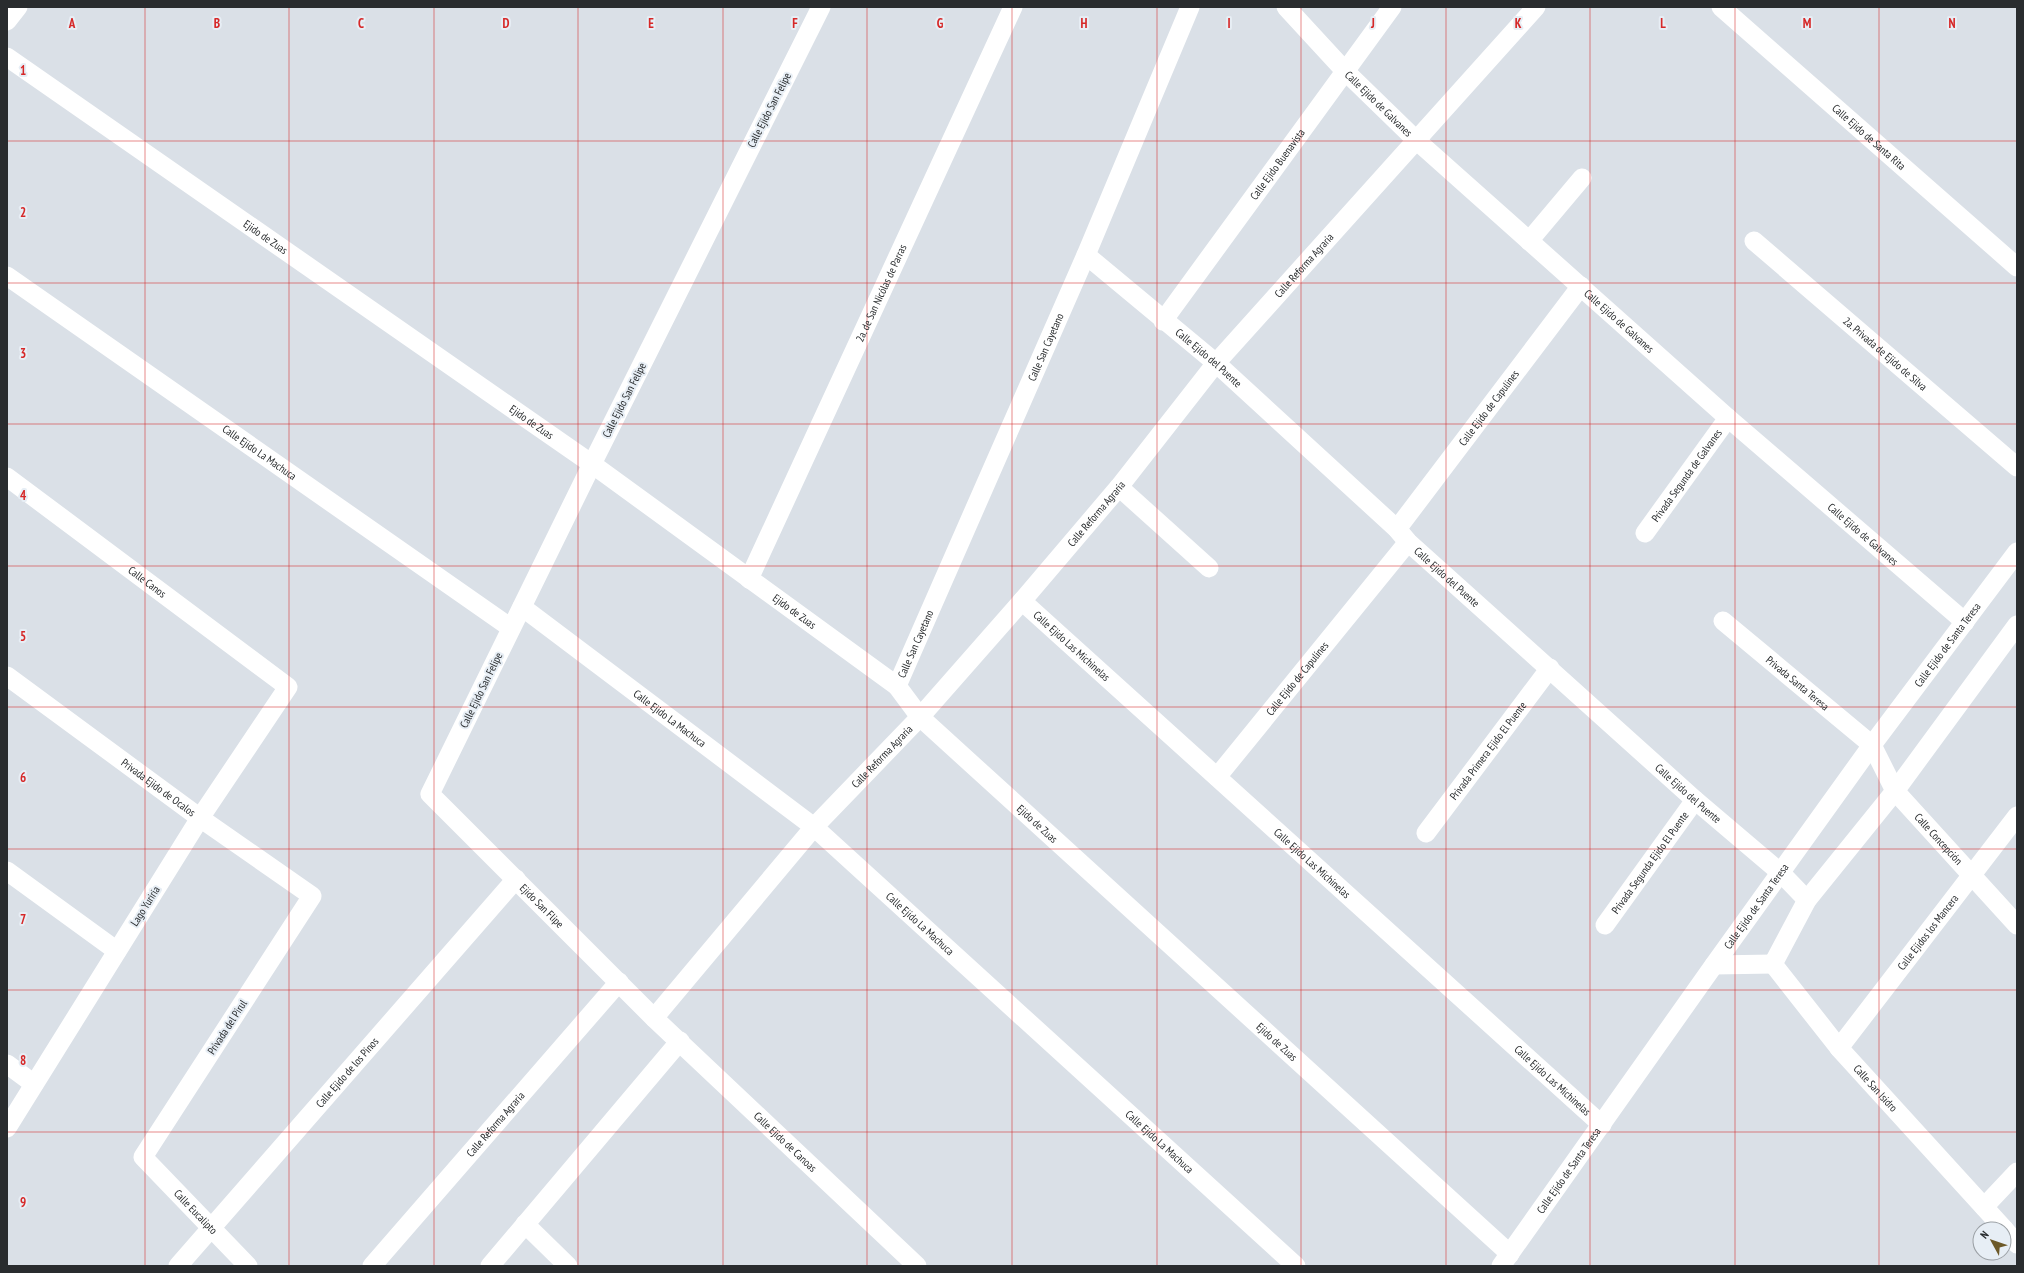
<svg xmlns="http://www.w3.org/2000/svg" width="2024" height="1273" font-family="'PT Sans Narrow',sans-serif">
<rect width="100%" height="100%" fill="#dae0e7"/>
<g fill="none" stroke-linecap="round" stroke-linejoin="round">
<g stroke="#fff" stroke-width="19">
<path id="s1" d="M821,7L592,464L430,794L654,1018L917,1266"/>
<path id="s2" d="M1286,7L1345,71L1416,140L1728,418L1965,622"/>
<path id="s3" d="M1721,7L2017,267"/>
<path d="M7,21L18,7"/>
<path id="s4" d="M7,57L592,464L897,686L920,717L1510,1254"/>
<path d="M1529,241L1582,178"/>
<path id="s5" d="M1754,241L2017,467"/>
<path id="s6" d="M1086,255L1216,363L1397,529L1408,542L1695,800L1781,873L1807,900"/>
<path id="s7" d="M7,276L511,628"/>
<path id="s8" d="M1163,321L1392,7"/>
<path id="s9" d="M7,477L288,687L200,818L7,1128"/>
<path d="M1119,487L1209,568"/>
<path id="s10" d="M1397,529L1581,286"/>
<path id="s11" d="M1645,533L1728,418"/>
<path id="s12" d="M749,579L1013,7"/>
<path id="s13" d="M1022,601L1602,1125"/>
<path id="s14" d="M522,607L814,827L1296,1266"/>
<path id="s15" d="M1723,621L1872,745L1895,791L2017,925"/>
<path id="s16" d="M7,676L200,818L312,896L143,1157L248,1266"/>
<path id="s17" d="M897,686L1086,255L1190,7"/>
<path id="s18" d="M1217,777L1408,542"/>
<path id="s19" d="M1426,833L1550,668"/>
<path d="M7,871L117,951"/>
<path id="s20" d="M1605,925L1695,800"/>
<path d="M1773,964L1807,900L1895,791L2017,625"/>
<path id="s21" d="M1773,964L1839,1048L2004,1229"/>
<path d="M1714,965L1773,964"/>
<path id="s22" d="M654,1018L814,827L920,717L1022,601L1119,487L1216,363L1536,7"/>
<path id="s23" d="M1839,1048L2017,816"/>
<path d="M7,1064L34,1084"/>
<path d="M1984,1207L2017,1172"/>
<path d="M525,1224L568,1266"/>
<path d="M2004,1229L2017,1244"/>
<path id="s24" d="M178,1266L516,879"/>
<path id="s25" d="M372,1266L619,982"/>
<path d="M490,1266L680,1041"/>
<path id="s26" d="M1501,1266L1714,965L1872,745L2017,552"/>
</g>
</g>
<path fill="none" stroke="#d62828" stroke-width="1" stroke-opacity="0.55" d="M145,7V1266M289,7V1266M434,7V1266M578,7V1266M723,7V1266M867,7V1266M1012,7V1266M1157,7V1266M1301,7V1266M1446,7V1266M1590,7V1266M1735,7V1266M1879,7V1266M7,141H2017M7,283H2017M7,424H2017M7,566H2017M7,707H2017M7,849H2017M7,990H2017M7,1132H2017"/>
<g text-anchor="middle" stroke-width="4" stroke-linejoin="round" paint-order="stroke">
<g font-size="11" fill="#292c2e" stroke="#e7eef5">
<text dy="4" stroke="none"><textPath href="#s2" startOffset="134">Calle Ejido de Galvanes</textPath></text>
<text transform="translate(769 110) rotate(-63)" y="4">Calle Ejido San Felipe</text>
<text dy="4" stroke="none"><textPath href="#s3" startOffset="197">Calle Ejido de Santa Rita</textPath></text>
<text dy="4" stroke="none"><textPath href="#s8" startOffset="194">Calle Ejido Buenavista</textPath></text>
<text dy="4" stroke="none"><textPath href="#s4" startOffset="315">Ejido de Zuas</textPath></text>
<text dy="4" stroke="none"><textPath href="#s22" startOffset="995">Calle Reforma Agraria</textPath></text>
<text dy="4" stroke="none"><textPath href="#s12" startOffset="315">2a. de San Nicólas de Parras</textPath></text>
<text dy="4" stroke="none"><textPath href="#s2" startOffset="458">Calle Ejido de Galvanes</textPath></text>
<text dy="4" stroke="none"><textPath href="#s17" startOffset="370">Calle San Cayetano</textPath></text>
<text dy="4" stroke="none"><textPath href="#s5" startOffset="173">2a. Privada de Ejido de Silva</textPath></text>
<text dy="4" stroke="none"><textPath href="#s6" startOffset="160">Calle Ejido del Puente</textPath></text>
<text transform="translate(624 400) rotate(-63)" y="4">Calle Ejido San Felipe</text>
<text dy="4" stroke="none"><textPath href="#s10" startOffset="152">Calle Ejido de Capulines</textPath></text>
<text dy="4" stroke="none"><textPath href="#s4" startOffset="639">Ejido de Zuas</textPath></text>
<text dy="4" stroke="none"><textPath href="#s7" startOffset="308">Calle Ejido La Machuca</textPath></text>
<text dy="4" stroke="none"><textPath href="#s11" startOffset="71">Privada Segunda de Galvanes</textPath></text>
<text dy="4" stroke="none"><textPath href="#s22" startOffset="671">Calle Reforma Agraria</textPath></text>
<text dy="4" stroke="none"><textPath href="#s2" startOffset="782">Calle Ejido de Galvanes</textPath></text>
<text dy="4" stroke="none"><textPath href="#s6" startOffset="484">Calle Ejido del Puente</textPath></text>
<text dy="4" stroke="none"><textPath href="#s9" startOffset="175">Calle Canos</textPath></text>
<text dy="4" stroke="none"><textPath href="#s4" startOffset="963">Ejido de Zuas</textPath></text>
<text dy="4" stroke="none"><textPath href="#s17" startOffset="46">Calle San Cayetano</textPath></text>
<text dy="4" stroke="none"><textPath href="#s26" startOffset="765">Calle Ejido de Santa Teresa</textPath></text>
<text dy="4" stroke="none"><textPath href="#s13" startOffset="67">Calle Ejido Las Michinelas</textPath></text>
<text dy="4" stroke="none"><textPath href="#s18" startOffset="127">Calle Ejido de Capulines</textPath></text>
<text dy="4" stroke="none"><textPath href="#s15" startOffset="97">Privada Santa Teresa</textPath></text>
<text transform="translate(481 690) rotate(-64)" y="4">Calle Ejido San Felipe</text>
<text dy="4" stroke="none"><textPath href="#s14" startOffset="185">Calle Ejido La Machuca</textPath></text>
<text dy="4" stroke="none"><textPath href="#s19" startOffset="103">Privada Primera Ejido El Puente</textPath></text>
<text dy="4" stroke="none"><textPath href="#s22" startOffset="347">Calle Reforma Agraria</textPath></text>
<text dy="4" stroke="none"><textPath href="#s16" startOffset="188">Privada Ejido de Ocalos</textPath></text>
<text dy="4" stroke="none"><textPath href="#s6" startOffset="808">Calle Ejido del Puente</textPath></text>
<text dy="4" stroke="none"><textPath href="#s4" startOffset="1287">Ejido de Zuas</textPath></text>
<text dy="4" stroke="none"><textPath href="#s15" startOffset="310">Calle Concepción</textPath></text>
<text dy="4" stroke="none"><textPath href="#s13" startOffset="391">Calle Ejido Las Michinelas</textPath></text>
<text dy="4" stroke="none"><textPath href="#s20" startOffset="77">Privada Segunda Ejido El Puente</textPath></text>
<text transform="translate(145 906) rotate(-58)" y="4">Lago Yuriria</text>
<text dy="4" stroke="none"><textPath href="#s1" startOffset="1037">Ejido San Flipe</textPath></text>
<text dy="4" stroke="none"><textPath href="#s26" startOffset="441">Calle Ejido de Santa Teresa</textPath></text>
<text dy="4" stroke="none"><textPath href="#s14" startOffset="509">Calle Ejido La Machuca</textPath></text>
<text dy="4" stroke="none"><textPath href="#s23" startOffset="146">Calle Ejidos los Mancera</textPath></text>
<text transform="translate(227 1027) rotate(-57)" y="4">Privada del Pirul</text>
<text dy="4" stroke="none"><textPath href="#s4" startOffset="1611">Ejido de Zuas</textPath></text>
<text dy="4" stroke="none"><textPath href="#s24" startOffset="257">Calle Ejido de los Pinos</textPath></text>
<text dy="4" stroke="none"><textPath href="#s13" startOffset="715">Calle Ejido Las Michinelas</textPath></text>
<text dy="4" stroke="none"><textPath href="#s21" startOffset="161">Calle San Isidro</textPath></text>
<text dy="4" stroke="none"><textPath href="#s25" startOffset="188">Calle Reforma Agraria</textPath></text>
<text dy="4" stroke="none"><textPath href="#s14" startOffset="833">Calle Ejido La Machuca</textPath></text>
<text dy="4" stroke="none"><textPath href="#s1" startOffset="1376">Calle Ejido de Canoas</textPath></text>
<text dy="4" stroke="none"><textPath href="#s26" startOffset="117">Calle Ejido de Santa Teresa</textPath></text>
<text dy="4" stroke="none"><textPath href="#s16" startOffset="763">Calle Eucalipto</textPath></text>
</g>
</g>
<g font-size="13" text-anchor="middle" font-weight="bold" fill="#d62828" stroke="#e7eef5" stroke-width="4" stroke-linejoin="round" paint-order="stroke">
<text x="72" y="28">A</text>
<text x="217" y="28">B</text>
<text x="361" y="28">C</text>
<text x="506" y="28">D</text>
<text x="651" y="28">E</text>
<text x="795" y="28">F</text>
<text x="940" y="28">G</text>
<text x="1084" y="28">H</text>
<text x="1229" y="28">I</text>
<text x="1373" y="28">J</text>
<text x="1518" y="28">K</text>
<text x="1663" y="28">L</text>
<text x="1807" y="28">M</text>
<text x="1952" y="28">N</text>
<text x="23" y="75">1</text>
<text x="23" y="217">2</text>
<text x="23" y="358">3</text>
<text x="23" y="500">4</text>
<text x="23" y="641">5</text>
<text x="23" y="782">6</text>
<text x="23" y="924">7</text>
<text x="23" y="1065">8</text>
<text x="23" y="1207">9</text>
</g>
<rect width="2024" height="1273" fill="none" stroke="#292c2e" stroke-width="16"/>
<g transform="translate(1992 1241) rotate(310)"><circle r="19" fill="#e7eef5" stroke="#9ba0a5"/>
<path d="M0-3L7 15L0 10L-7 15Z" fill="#6d5928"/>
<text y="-6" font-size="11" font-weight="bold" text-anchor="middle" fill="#292c2e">N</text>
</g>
</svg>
